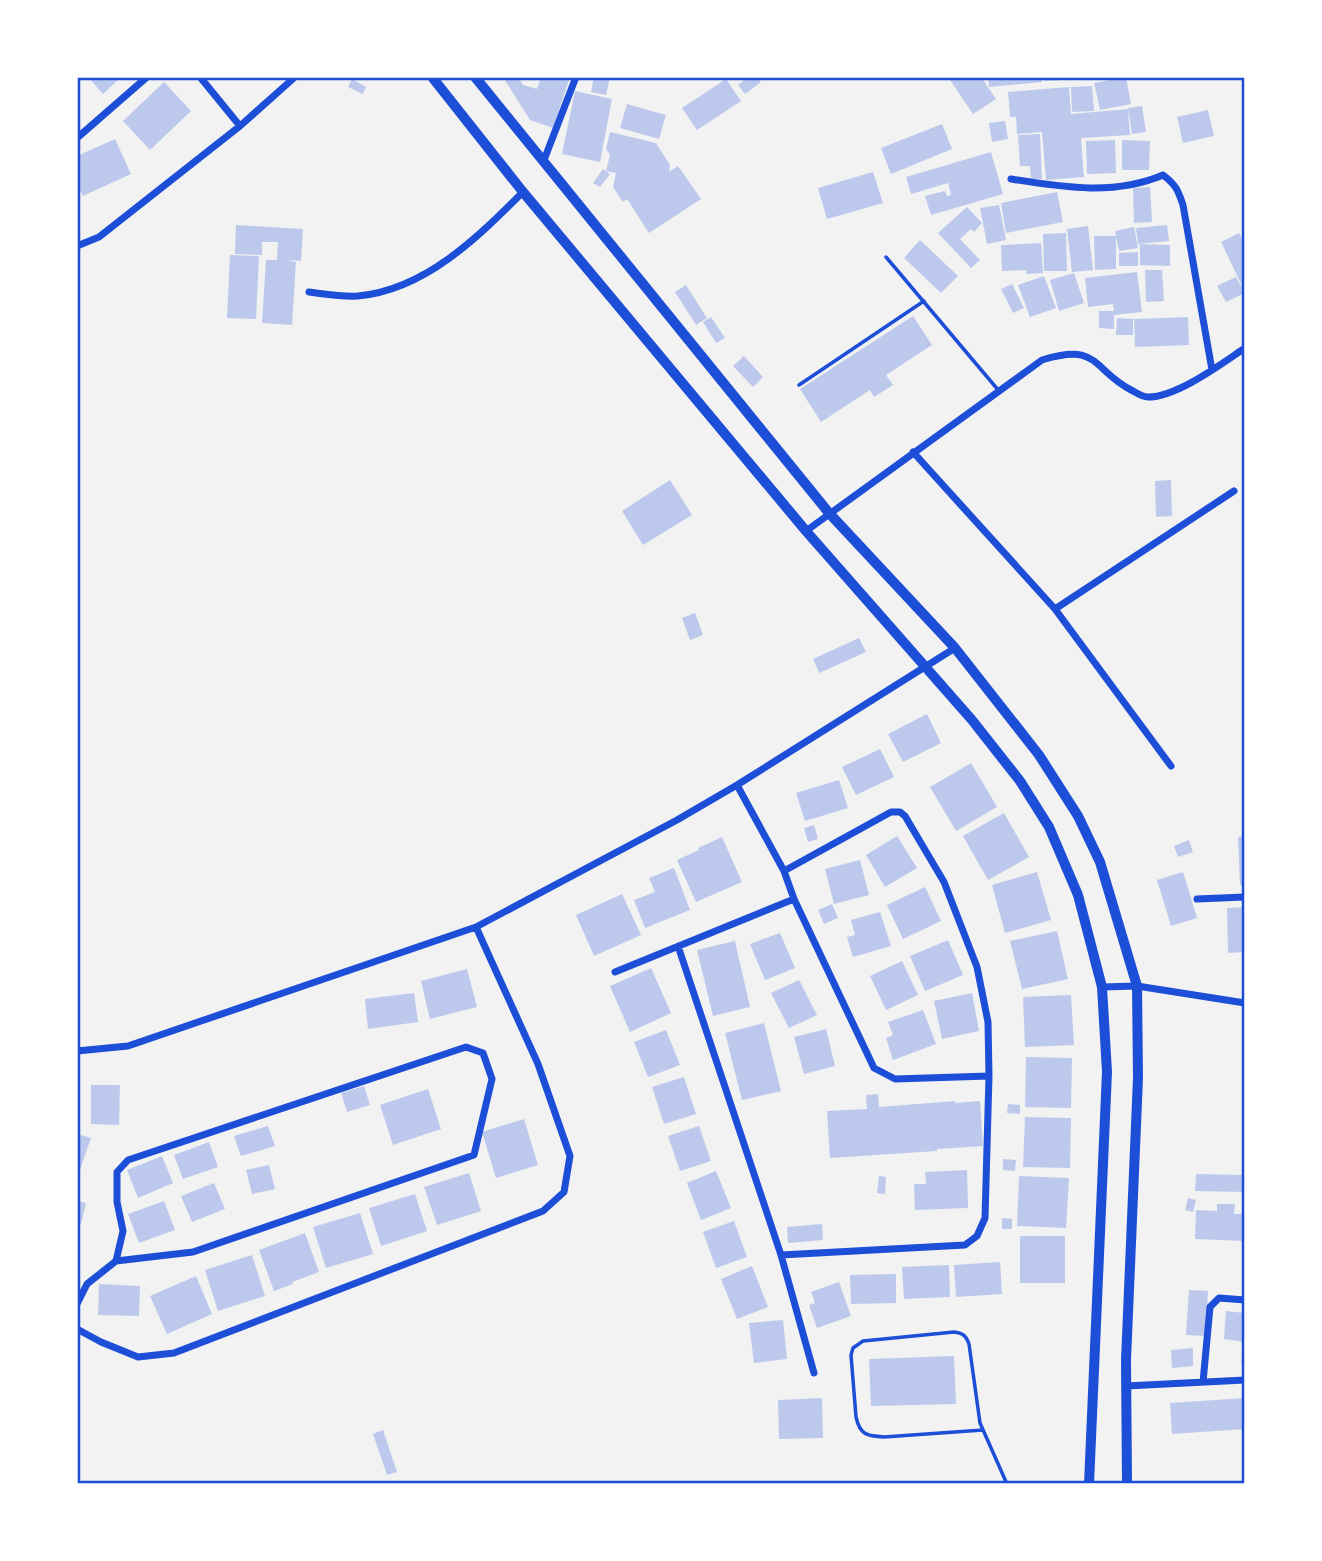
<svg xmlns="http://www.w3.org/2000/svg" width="1322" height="1561" font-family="Overpass,sans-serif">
<rect width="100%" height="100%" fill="#f2f2f2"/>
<path fill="#bdc9ec" d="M88,77H121L103,94Z
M503,77H518L523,85L537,89L541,77H570L553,128L530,120Z
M594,77H610L606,95L591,92Z
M748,77H756L761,82L745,94L738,85Z
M948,77H981L996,99L973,114Z
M988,77H1041L1042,82L989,87Z
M1045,77H1078V79L1045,81Z
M1126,77L1131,104L1100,110L1094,83Z
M352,79L366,87L363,94L348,87Z
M726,79L741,101L697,130L682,108Z
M164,82L191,111L150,150L123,121Z
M1092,86L1094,111L1072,112L1071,87Z
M1069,87L1071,114L1128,109L1130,135L1081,138L1084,177L1046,180L1042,132L1017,134L1016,117H1010L1008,92Z
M575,91L612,99L600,162L562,154Z
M627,104L666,115L659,139L620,128Z
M1142,106L1146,132L1132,134L1128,108Z
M1208,110L1214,136L1183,143L1177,117Z
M1005,121L1008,139L992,142L989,123Z
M942,124L952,149L891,174L881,148Z
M610,132L656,143L670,165L669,172L678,166L701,199L649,233L627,199L623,202L613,187L616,173L606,171L610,155L606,149Z
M1040,134L1042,179H1031L1030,166H1020L1018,135Z
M115,139L131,174L83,196L77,184V156Z
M1115,140L1116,173L1087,174L1086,141Z
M1122,140L1150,141L1149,170H1122Z
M991,152L1003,194L931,215L925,196L945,191L947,196L951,195L948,183L911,194L906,177Z
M603,169L610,174L600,187L593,183Z
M873,172L883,203L827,219L818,188Z
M1150,187L1152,222L1134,223L1133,188Z
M1057,192L1063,222L1006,233L1001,203Z
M999,205L1006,240L987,244L980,208Z
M967,207L982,223L974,232L971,229L960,239L980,260L971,268L938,233Z
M236,225L303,229L301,261L288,260L296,262L292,325L262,323L266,260H277L278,242H262V255L235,254Z
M1167,225L1169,241L1138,244L1136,228Z
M1088,226L1093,270L1072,272L1067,229Z
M1134,227L1138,248L1119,251L1115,231Z
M1066,233L1067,271H1044L1043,234Z
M1239,233L1245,245V292L1221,242Z
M1094,236H1116V269L1095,270Z
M920,240L958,276L941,293L904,258Z
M1041,243L1043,273L1026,274V270L1002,271L1001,245Z
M1140,244L1170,245V266L1140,265Z
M1138,252V266H1119V253Z
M230,255L259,256L256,319L227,318Z
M1145,270H1162L1164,301L1146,302Z
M1137,272L1142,312L1114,315V329L1099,328V311H1114L1113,304L1088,307L1085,278Z
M1074,273L1084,303L1059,311L1050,280Z
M1044,276L1056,308L1030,317L1018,285Z
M1236,277L1245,293L1226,302L1217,286Z
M1012,284L1024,308L1013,313L1001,289Z
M686,285L707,318L696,325L675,292Z
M913,316L932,345L886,375L893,385L874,397L870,390L821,422L800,389Z
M711,317L725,338L716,343L703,322Z
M1188,317L1189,345L1135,347L1134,319Z
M1117,318L1133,319V335H1116Z
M744,356L763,377L753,387L733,366Z
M670,480L692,515L643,545L622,511Z
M1171,480L1172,516L1156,517L1155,481Z
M695,613L703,635L690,640L682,618Z
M859,638L866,652L819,673L813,659Z
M927,714L941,743L903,762L888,734Z
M880,749L894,777L856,795L842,767Z
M971,763L997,807L956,831L930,787Z
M839,780L848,808L805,821L796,793Z
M1004,813L1029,857L988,880L963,836Z
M814,825L818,839L808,842L804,828Z
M897,836L917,868L885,887L866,855Z
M1245,836V884L1240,885L1238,837Z
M722,837L742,882L696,902L677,860L699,850L698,848Z
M1189,840L1193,852L1178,857L1174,846Z
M860,860L869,895L834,904L825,869Z
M674,868L690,910L645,928L634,900L655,892L649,878Z
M1037,872L1051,920L1005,933L992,885Z
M1183,872L1197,918L1171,926L1157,880Z
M925,887L941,921L903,939L887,905Z
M622,894L641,935L594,956L576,915Z
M832,904L838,918L824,924L818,910Z
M1245,907V952L1228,953L1227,908Z
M880,912L891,946L853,957L847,937L855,935L851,920Z
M1057,931L1068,979L1022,989L1010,941Z
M780,933L795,968L765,980L750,944Z
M948,940L963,975L925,991L910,956Z
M735,941L750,1007L713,1016L697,950Z
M902,961L918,995L886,1010L870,976Z
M651,968L671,1013L630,1032L610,986Z
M467,969L477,1007L430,1019L421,981Z
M799,980L817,1015L789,1028L771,993Z
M414,993L418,1022L368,1029L365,999Z
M972,993L979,1031L942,1039L934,1001Z
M1071,995L1074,1045L1025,1047L1023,997Z
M923,1010L936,1044L893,1060L886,1038L893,1035L888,1022Z
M764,1023L781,1091L742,1100L725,1033Z
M826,1029L835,1066L804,1074L794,1037Z
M666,1030L680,1065L648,1077L634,1042Z
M1026,1057L1072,1058L1071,1108L1025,1107Z
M684,1077L696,1114L664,1124L652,1087Z
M91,1085H120L119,1125L91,1124Z
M364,1086L370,1105L347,1112L341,1093Z
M428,1089L441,1129L393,1145L380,1105Z
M878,1094L879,1107L955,1101V1103L980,1101L983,1146L937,1149V1151L830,1158L827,1111L867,1109L866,1095Z
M1008,1104L1020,1105V1114L1007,1113Z
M1025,1117L1071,1118L1070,1168L1023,1167Z
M524,1119L538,1165L496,1178L482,1132Z
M268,1126L275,1146L241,1156L234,1136Z
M699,1126L711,1161L680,1171L668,1136Z
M77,1134L91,1138L77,1178Z
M209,1142L218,1167L183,1179L174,1155Z
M162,1156L173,1183L138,1198L127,1170Z
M1003,1159L1016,1160L1015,1171L1003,1170Z
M269,1165L275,1189L252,1194L246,1170Z
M967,1170L968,1208L915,1210L914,1184H926L925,1172Z
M716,1171L731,1208L701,1220L687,1183Z
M469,1173L481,1211L437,1225L424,1187Z
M1196,1174L1245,1175V1192L1195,1191Z
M879,1176L886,1177L885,1194L877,1193Z
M1019,1176L1069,1178L1066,1228L1017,1226Z
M214,1183L225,1209L192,1222L181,1196Z
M415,1194L427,1231L381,1246L369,1208Z
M1188,1198L1196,1200L1193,1212L1185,1210Z
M77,1201L86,1203L81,1224L77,1223Z
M164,1201L175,1230L139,1243L128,1214Z
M1217,1204H1235L1234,1214H1245V1241L1195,1239L1196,1210L1217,1211Z
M360,1213L373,1254L326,1268L313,1227Z
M1002,1218L1012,1219V1229H1002Z
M734,1221L747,1257L716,1268L703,1232Z
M822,1224L823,1240L788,1243L787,1227Z
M305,1233L319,1272L292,1282L293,1284L274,1291L259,1250Z
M1020,1236H1065V1283H1020Z
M252,1255L265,1296L218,1311L205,1270Z
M1000,1262L1002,1294L956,1297L954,1265Z
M949,1265L950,1297L904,1299L902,1267Z
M752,1266L768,1307L737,1319L721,1279Z
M896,1274V1303L851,1304L850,1275Z
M196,1276L212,1314L167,1334L150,1296Z
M839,1282L851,1316L817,1328L809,1305L815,1303L811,1292Z
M99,1284L140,1286L139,1316L98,1315Z
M1189,1290L1208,1291L1206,1336L1186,1335Z
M1226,1311L1245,1313V1342L1224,1339Z
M783,1320L787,1359L754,1363L749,1323Z
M1243,1346H1245V1364L1241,1363Z
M1193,1348V1366L1172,1368L1171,1350Z
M954,1356L956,1404L871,1406L869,1359Z
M822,1398L823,1438L779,1439L778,1400Z
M1245,1398V1429L1172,1434L1170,1403Z
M383,1430L397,1472L387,1475L373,1434Z"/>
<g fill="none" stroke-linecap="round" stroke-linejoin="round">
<path stroke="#1d4ed8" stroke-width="3.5" d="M886,257L999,391
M799,385L924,301
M983,1430L884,1437C867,1436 860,1435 856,1417L851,1355L853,1348L863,1341L954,1332C962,1333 966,1335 969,1344L980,1423L1007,1484"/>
<path stroke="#1d4ed8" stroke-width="7" d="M200,77L240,126
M77,138L147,77
M544,160L576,77
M1011,179C1062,187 1114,196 1163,175C1176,185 1178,190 1183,205L1212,370
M77,246L99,237L240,126L295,77
M309,292C325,294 342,297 358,296C425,290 478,237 523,192
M913,452L1055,609L1171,766
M806,531L1042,360C1101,342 1091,370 1133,391C1138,394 1143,397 1148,397C1177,397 1221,364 1245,348
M1055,609L1234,491
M737,785L784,871L794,899L874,1068L895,1079L989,1076L988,1022L977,967L944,882L905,816L900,812H891L784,871
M1197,899L1245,897
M678,946L781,1255L965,1245L977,1236L985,1218L989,1076
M615,972L794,899
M1102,987L1137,986L1245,1003
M77,1051L128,1046L476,927L677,820L737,785L955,648
M781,1255L814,1373
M77,1304L87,1284L116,1261L193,1252L474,1155L492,1079L483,1053L466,1047L128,1160L117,1172V1202L123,1231L116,1261
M77,1329L101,1342L138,1357L174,1353L543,1211L564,1192L570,1156L538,1064L476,927
M1203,1382L1210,1307L1219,1298L1245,1300
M1126,1386L1245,1380"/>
<path stroke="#1d4ed8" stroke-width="10" d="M432,77L523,192L806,531L972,720L1020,781L1049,827L1078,895L1102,987L1107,1072L1089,1484
M475,77L829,513L955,648L1039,755L1078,816L1100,862L1137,986L1138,1078L1126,1360L1127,1484"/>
</g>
<rect width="1322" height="1561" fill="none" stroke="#ffffff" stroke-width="158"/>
<rect x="79" y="79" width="1164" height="1403" fill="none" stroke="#1d4ed8" stroke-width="2.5"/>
</svg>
